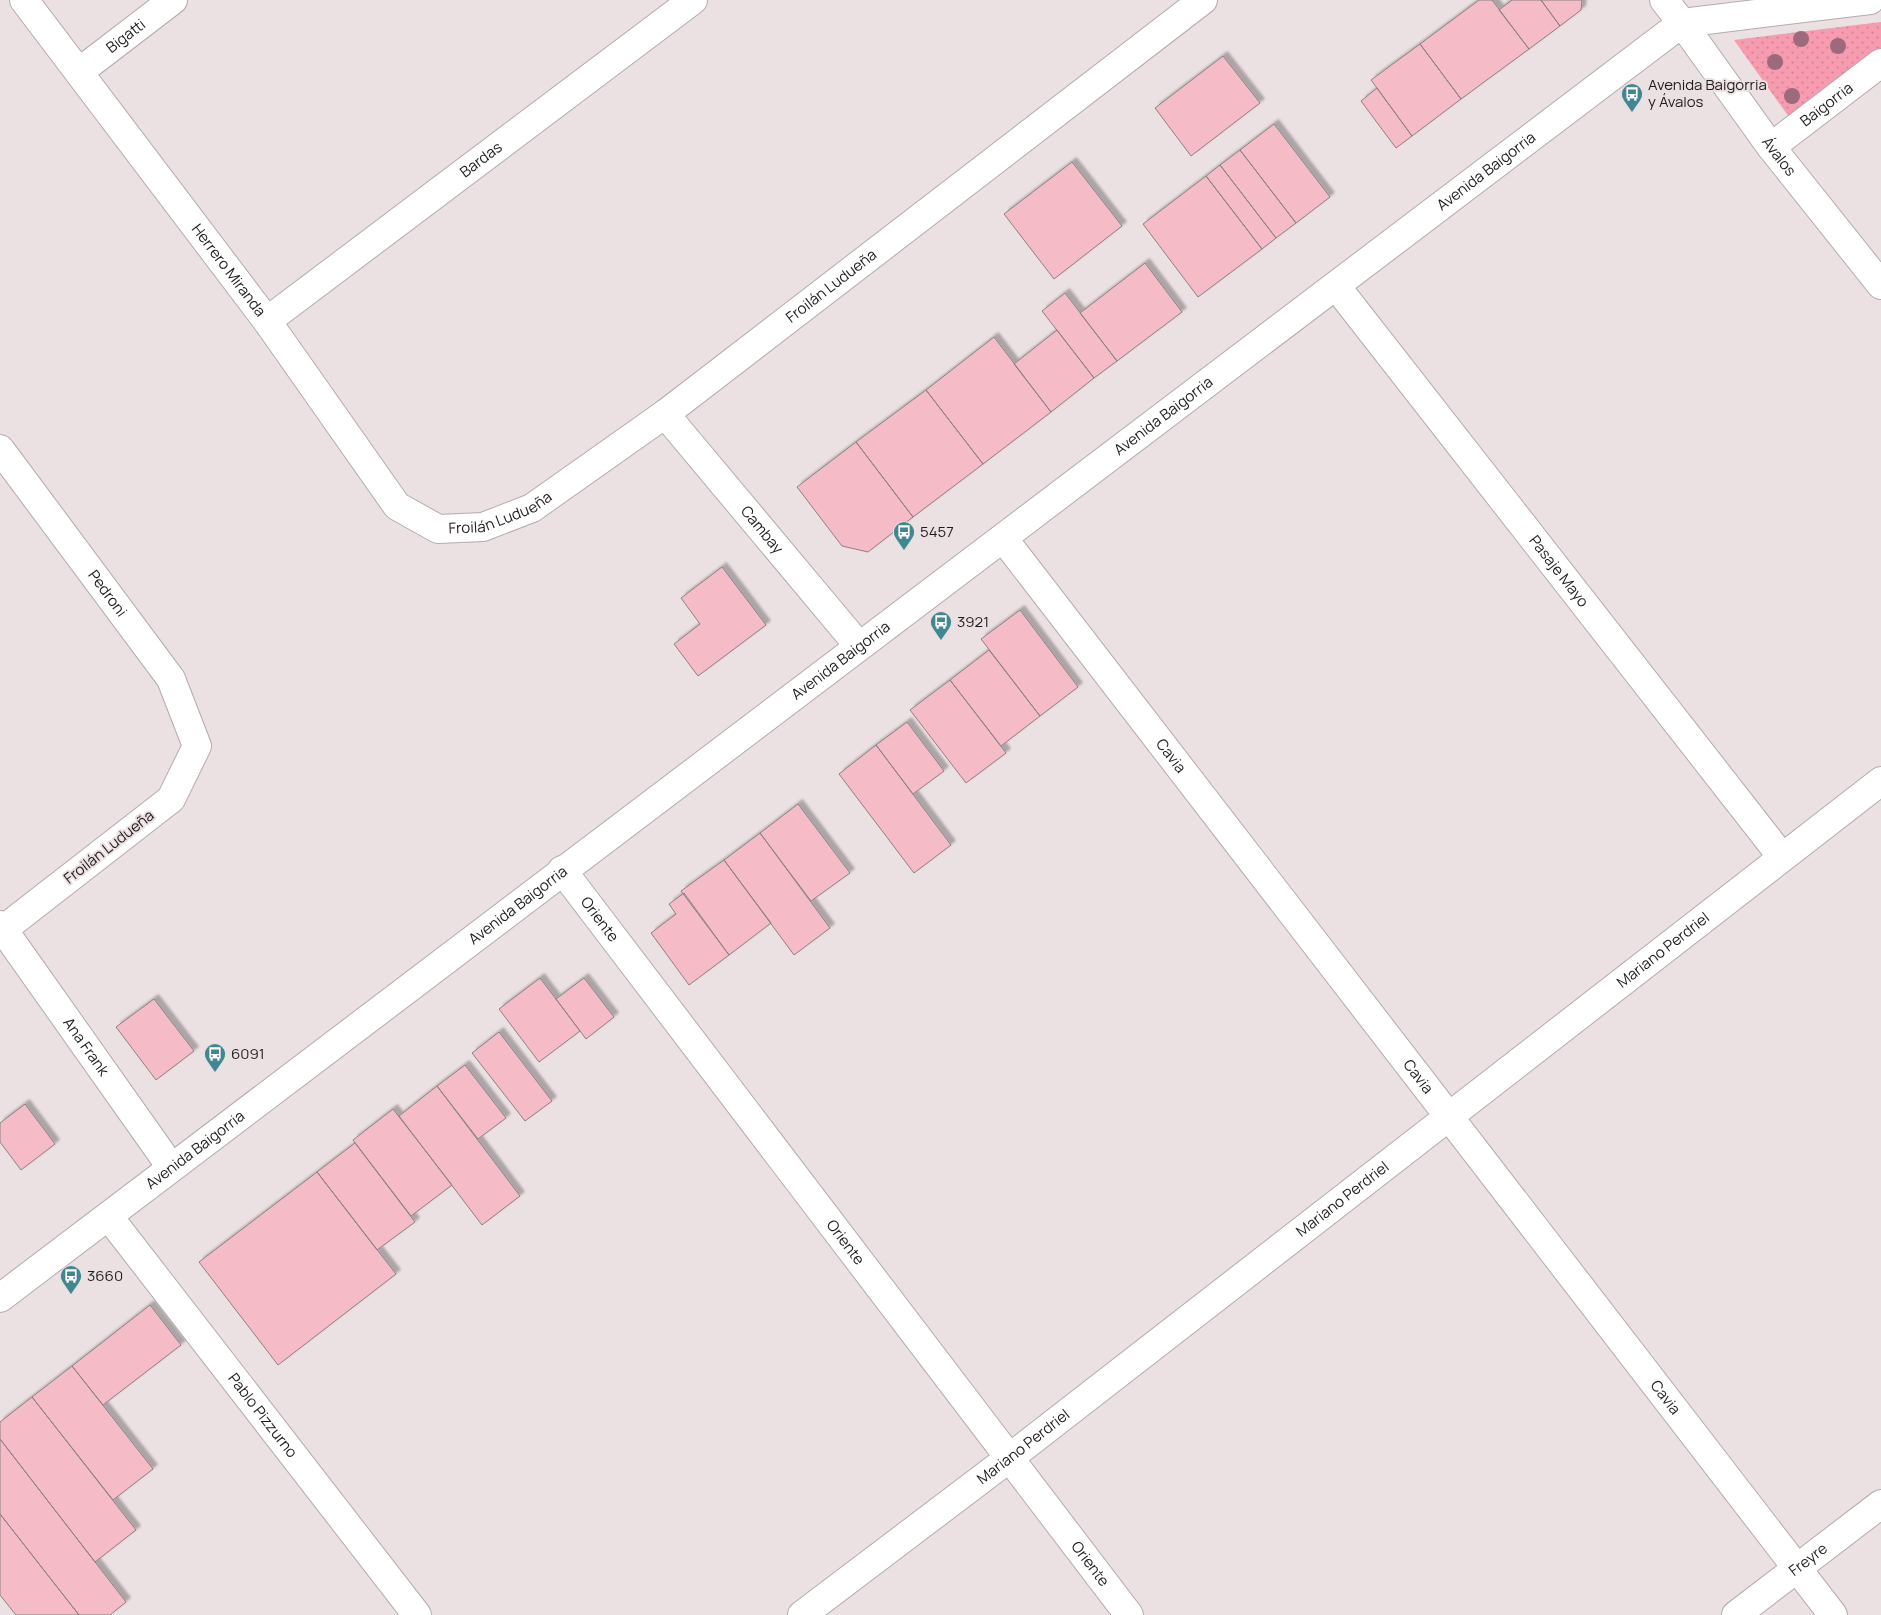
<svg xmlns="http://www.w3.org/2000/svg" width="1881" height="1615" font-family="Manrope,sans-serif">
<defs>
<pattern id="park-dots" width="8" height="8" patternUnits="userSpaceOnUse" patternTransform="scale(1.25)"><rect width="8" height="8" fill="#f79bb0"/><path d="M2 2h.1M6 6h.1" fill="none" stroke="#d38597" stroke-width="1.8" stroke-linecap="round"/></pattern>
<filter id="shadow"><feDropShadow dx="4.5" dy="-4.5" stdDeviation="1" flood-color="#0004"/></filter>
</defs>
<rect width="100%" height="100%" fill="#ebe0e2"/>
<path fill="url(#park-dots)" d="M1881,22V49L1789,117L1734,40Z"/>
<path fill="#f5bbc7" stroke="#8b8183" filter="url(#shadow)" d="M1479,0H1492L1529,49L1461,99L1420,44Z
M1512,0H1541L1560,26L1529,49L1499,10Z
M1541,0H1582L1581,10L1560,26Z
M1420,44L1461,99L1412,136L1371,80Z
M1223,56L1260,103L1191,156L1155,108Z
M1377,88L1412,136L1396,148L1361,101Z
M1274,124L1330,197L1296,223L1240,150Z
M1240,150L1296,223L1276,238L1220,165Z
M1072,162L1122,226L1054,279L1004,214Z
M1220,165L1276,238L1262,249L1206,176Z
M1206,176L1262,249L1198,297L1143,224Z
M1145,263L1182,312L1117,361L1080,313Z
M1065,293L1117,361L1094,378L1042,311Z
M1057,330L1094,378L1051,412L1014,364Z
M994,337L1051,412L983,464L926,390Z
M926,390L983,464L913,517L856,442Z
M856,442L913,517L868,552L842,546L797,487Z
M722,567L766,625L698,676L674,644L700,624L681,598Z
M1020,610L1078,687L1040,716L981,639Z
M989,650L1040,716L1001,746L950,680Z
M950,680L1006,753L966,783L910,710Z
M907,722L944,771L913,794L876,745Z
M876,745L951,845L914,873L839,774Z
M798,804L850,873L811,901L760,833Z
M760,833L830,928L794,955L724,860Z
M724,860L771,923L729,955L681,891Z
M684,893L729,955L689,985L651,933L676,914L669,904Z
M540,978L580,1031L539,1062L499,1009Z
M584,978L614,1017L586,1039L556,999Z
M154,999L194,1051L156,1080L116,1027Z
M499,1032L552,1101L525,1121L472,1053Z
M465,1065L506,1118L478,1139L437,1086Z
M437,1086L520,1196L482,1225L399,1116Z
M25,1104L55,1144L21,1170L0,1142V1123Z
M393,1109L452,1185L411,1216L353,1140Z
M355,1143L415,1222L377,1250L317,1172Z
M317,1172L396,1274L278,1365L199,1262Z
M150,1305L181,1345L103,1405L72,1366Z
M72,1366L153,1469L113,1500L32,1397Z
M32,1397L136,1530L95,1562L0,1439V1422Z
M0,1439L126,1602L110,1615H79L0,1514Z
M0,1514L79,1615H16L0,1595Z"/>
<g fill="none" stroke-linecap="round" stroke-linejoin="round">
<g stroke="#b5abac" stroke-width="30">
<g id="minor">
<path id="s1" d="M24,0L267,321L397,506L438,529L483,527L532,508L665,414L1203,0"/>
<path d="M1664,0L1682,23"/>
<path id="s2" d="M79,72L173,0"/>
<path id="s3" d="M1336,286L1782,857"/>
<path id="s4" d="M267,321L693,0"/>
<path id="s5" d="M665,414L859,646"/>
<path id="s6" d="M0,449L171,679L197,746L171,799L0,932"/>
<path id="s7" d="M1003,538L1833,1615"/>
<path id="s8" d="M562,870L1129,1615"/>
<path id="s9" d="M0,925L171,1167"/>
<path id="s10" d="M109,1217L417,1615"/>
<path id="s11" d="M802,1615L1008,1459L1881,781"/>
<path id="s12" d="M1736,1615L1881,1504"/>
</g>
</g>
<g stroke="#b5abac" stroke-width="30">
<g id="tertiary">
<path id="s13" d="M1682,23L1771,147L1881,285"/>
</g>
</g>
<g stroke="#b5abac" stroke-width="30">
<g id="secondary">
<path id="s14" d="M1771,147L1881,63"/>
<path id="s15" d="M0,1298L1682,23L1870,0"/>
</g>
</g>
<use href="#minor" stroke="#fff" stroke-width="28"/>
<use href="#tertiary" stroke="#fff" stroke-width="28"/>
<use href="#secondary" stroke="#fff" stroke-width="28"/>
</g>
<g fill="#9c6a7c">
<circle cx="1801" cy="39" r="8"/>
<circle cx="1838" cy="46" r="8"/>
<circle cx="1775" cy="62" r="8"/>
<circle cx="1792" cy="96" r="8"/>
</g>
<defs>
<g id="bus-pin" transform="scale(1.125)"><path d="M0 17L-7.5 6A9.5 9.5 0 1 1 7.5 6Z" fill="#418792" stroke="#ebe0e2"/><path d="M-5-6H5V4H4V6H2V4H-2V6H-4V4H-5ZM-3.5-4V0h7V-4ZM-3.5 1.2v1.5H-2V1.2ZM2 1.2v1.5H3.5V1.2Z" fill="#fff"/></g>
</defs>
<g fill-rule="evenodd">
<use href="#bus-pin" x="1632" y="94"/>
<use href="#bus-pin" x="904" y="532"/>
<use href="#bus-pin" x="941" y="622"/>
<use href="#bus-pin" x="215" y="1054"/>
<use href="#bus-pin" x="71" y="1276"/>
</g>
<g text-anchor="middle" stroke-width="4" stroke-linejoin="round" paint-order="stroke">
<g font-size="15" fill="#1f1c1c" stroke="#ebe0e2">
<text dy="5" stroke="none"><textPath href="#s2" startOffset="59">Bigatti</textPath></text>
<text dy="5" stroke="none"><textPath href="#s14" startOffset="70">Baigorria</textPath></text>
<text dy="5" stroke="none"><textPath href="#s13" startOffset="165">Ávalos</textPath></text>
<text dy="5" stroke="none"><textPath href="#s4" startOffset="268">Bardas</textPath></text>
<text dy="5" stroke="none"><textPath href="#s15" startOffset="1865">Avenida Baigorria</textPath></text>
<text dy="5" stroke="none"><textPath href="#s1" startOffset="339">Herrero Miranda</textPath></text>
<text dy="5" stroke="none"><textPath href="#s1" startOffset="1146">Froilán Ludueña</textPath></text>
<text dy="5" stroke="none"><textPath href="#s15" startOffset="1460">Avenida Baigorria</textPath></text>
<text dy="5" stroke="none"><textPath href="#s1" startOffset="741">Froilán Ludueña</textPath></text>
<text dy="5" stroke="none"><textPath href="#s5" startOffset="151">Cambay</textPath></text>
<text dy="5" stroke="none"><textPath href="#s3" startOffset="362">Pasaje Mayo</textPath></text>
<text dy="5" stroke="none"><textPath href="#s6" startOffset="180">Pedroni</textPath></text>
<text dy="5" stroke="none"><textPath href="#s15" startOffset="1055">Avenida Baigorria</textPath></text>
<text dy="5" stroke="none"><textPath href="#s7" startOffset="275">Cavia</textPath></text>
<text transform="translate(109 847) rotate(-38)" y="5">Froilán Ludueña</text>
<text dy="5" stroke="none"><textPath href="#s15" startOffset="650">Avenida Baigorria</textPath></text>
<text dy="5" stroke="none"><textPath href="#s8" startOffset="62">Oriente</textPath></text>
<text dy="5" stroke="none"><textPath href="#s11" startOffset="1088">Mariano Perdriel</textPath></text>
<text dy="5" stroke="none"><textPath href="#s9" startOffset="149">Ana Frank</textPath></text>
<text dy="5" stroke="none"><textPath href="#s7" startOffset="680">Cavia</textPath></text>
<text dy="5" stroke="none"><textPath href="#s15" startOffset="245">Avenida Baigorria</textPath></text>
<text dy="5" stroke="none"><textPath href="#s11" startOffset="682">Mariano Perdriel</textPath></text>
<text dy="5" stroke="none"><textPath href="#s8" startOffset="468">Oriente</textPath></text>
<text dy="5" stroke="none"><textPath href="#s7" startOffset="1085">Cavia</textPath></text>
<text dy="5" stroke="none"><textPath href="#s10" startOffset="251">Pablo Pizzurno</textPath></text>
<text dy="5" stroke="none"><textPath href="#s11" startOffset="278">Mariano Perdriel</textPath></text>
<text dy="5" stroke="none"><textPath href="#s12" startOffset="91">Freyre</textPath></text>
<text dy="5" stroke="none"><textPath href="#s8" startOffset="872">Oriente</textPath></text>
</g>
<g font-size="15" fill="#1f1c1c" stroke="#ebe0e2" text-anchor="start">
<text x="1648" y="90">Avenida Baigorria<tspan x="1648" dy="17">y Ávalos</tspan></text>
<text x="920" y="537">5457</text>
<text x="957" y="627">3921</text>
<text x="231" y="1059">6091</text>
<text x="87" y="1281">3660</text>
</g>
</g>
</svg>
